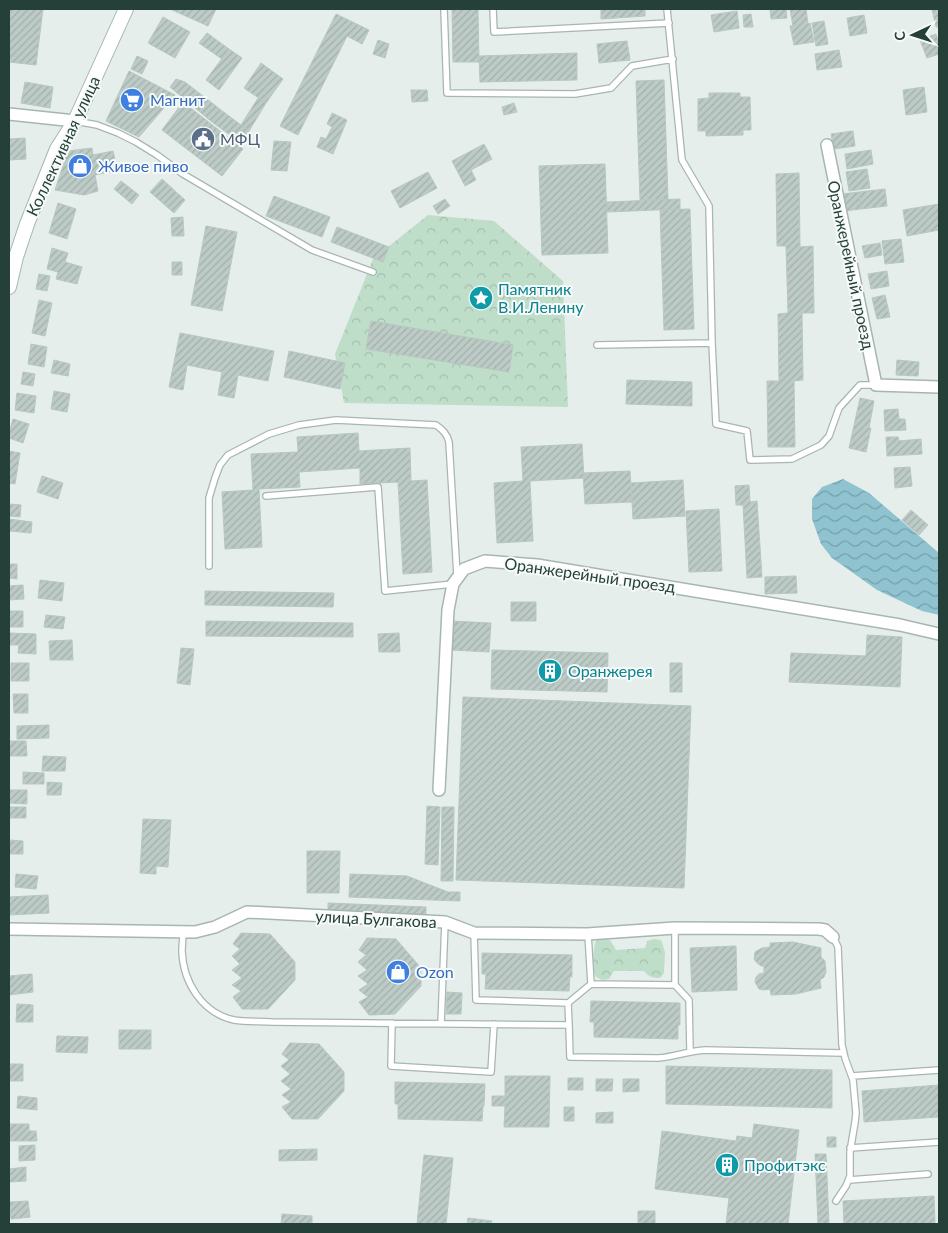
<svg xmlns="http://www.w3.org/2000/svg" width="948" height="1233" font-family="Lato,sans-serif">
<defs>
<pattern id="forest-crowns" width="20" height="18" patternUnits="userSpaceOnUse" patternTransform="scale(1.25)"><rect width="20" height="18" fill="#bfdec9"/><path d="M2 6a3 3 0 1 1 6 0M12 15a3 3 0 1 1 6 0" fill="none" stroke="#a4c0ad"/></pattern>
<pattern id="water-waves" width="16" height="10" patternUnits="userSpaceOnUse" patternTransform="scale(1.25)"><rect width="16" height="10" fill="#90c3d0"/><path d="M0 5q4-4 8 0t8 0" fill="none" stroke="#75a0aa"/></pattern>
<pattern id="building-hatch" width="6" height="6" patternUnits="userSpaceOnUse" patternTransform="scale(1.25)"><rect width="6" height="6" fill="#bdcbc6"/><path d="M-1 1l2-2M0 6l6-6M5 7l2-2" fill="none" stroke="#a2afab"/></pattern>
</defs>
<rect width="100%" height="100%" fill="#e5eeea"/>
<path fill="url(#forest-crowns)" d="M428,215L494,221L563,281L568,407L344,403L335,354L373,259Z
M601,939L610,940L616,950L645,948L647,941L654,939L661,940L665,952L664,973L660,978C652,978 649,977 644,971H614L609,979L602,980C598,978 597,978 595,975C592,968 593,948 596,941Z"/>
<path fill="url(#water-waves)" d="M843,479L869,493L939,553V615L922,611L877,590L832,558L821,544L812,519V499L822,487Z"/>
<path fill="url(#building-hatch)" stroke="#b8c7c1" d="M9,9H43L36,65L9,62Z
M170,9H216L208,26Z
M452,9H478L479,62H453Z
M601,9H645V16L601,19Z
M770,9H786L787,18L771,19Z
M790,9H806L808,24L810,23L814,42L794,45L790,26H793Z
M932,9H939V27H936Z
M737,11L739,28L714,32L711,15Z
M336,14L369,30L362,44L347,36L298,135L280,126Z
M751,14L753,27H744L743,15Z
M864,15L867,33L850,36L847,18Z
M163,17L190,32L175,58L148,43Z
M824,21L828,44L816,46L812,23Z
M207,33L229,49L222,59L199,43Z
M936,34L939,44V54L927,58L920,40Z
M378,40L389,44L385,58L373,54Z
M627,41L630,60L599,63L597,44Z
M229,49L242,58L219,90L206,80Z
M839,50L842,67L817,70L815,54Z
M577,53V80L480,82L479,56Z
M137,56L148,61L142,74L131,69Z
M261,63L283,79L266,103L244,88Z
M129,71L175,95L139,137L106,121Z
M176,79L185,82L221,110L212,122L170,87Z
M664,80L668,199L640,200L636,81Z
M25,82L53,87L50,108L21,103Z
M924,87L927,112L906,115L903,90Z
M411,90H427L428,101L412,102Z
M709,93H740V97H750L751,130H743V135L706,136V131H698V99L709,98Z
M258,98L266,103L249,131L241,125Z
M183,102L243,149L222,176L162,130Z
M514,103L517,112L504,115L502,107Z
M221,110L249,131L241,143L212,122Z
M332,113L347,120L333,154L317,147L321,137L326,139L332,127L327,124Z
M853,131L855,146L834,149L831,134Z
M25,138L26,159L10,160L9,139Z
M274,141L291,142L287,171L271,170Z
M484,144L492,159L471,170L476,180L465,186L452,161Z
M92,148L93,155L113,151L115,160L110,172L95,175L98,191L84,195L55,190L68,151Z
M871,150L873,164L847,169L845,154Z
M605,164L608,253L542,255L539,166Z
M867,169L870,188L849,191L846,172Z
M428,172L437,188L400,208L391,191Z
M799,173L800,247L813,246L814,313H802L803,380L794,381L795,447H768L767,381H779L778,314L788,313L786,246H777L776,174Z
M162,179L185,200L174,213L150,192Z
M121,181L139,195L132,204L114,189Z
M885,189L887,206L861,209L859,192Z
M859,192L861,209L844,211L842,194Z
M274,196L330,217L322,237L266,216Z
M445,199L450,206L438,214L433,206Z
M680,199V209L607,212V202Z
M58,203L76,209L67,239L49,233Z
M939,204V230L907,236L903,210Z
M690,209L694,329L664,330L660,210Z
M183,217L184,236H172L171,218Z
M206,226L237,232L222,311L191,305Z
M337,227L389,247L383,262L331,242Z
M901,239L904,262L885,264L882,241Z
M880,243L882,255L865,258L862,246Z
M52,248L68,253L65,262L82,267L77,284L56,279L58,272L47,269Z
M172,262H182V275H172Z
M887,271L889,286L871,289L868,274Z
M39,274L50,276L47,291L36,289Z
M885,295L890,317L877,319L872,298Z
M39,300L52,303L45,336L32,333Z
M371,321L513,345L509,372L366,349Z
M180,333L274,351L268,381L238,375L234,398L218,395L222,372L187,365L183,390L169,387Z
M31,344L47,347L44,367L28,364Z
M289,351L345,363L340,389L284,377Z
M54,360L70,364L68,376L51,373Z
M897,360L919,362L918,376L896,375Z
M23,372L35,374L33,386L21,384Z
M627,380L692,382V406L626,404Z
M54,391L70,394L67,412L51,409Z
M17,393L36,396L34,413L15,410Z
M860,398L874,401L869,428H871L866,452L849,448Z
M898,409L899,419H905L906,430L885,431L884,410Z
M13,419L29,424L23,443L9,438V433Z
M358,433L359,451L410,448L411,481L427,480L432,572L403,574L398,482L360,484V468L299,472L300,487L259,489L262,547L225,549L222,492L253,490L251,454L298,452L297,437Z
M886,437H898L899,441L921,439L922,454L887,456Z
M582,444L584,478L530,481L533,541L497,543L494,483L523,481L521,447Z
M9,451L20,453L15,484L9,483Z
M910,467L912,486L895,488L894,468Z
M630,471L632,502L585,504L583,473Z
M42,476L63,483L58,499L37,492Z
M683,480L685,516L633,519L631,483Z
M749,485L750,502L757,501L762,577L747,578L743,505H736L735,486Z
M9,504L21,505L20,517L9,516Z
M719,509L722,571L689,572L686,511Z
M911,510L928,525L919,535L902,520Z
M9,519L32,522L31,533L9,531Z
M9,564H17V579L9,578Z
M796,576L797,593L765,594V577Z
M40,580L64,583L62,601L38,598Z
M23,585L24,599L9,600V586Z
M205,591L334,593L333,607L205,605Z
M511,602H536V621H511Z
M9,611H23V627H9Z
M46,615L65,617L63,629L44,627Z
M206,621L353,623V637L206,636Z
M452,621L491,623L489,652L451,650Z
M9,633L36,634V654L18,653L19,645H9Z
M399,633L400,652H379L378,634Z
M867,635L902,637L900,687L789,682L791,653L866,656Z
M72,640L73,660H50L49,641Z
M181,648L194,649L190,685L177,683Z
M492,650L608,653L607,692L491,689Z
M11,663H29V681H11Z
M670,663H682V692H670Z
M13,694H28V713H14Z
M463,697L691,706L684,888L456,880Z
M49,725V738L17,739V726Z
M9,741H26L27,756H9Z
M43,756L66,757L65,771H42Z
M23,772L44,773V784H23Z
M47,782L62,783L61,795H47Z
M9,790H27V804L9,803Z
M427,806L440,807L438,865L425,864Z
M9,807H26V818H9Z
M442,807H454L453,881H441Z
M143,819L171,820L168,867L156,866V874L140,873Z
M9,840L23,841V854H9Z
M307,851H340L339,893H307Z
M16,874L38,876L36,889L15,887Z
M350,874L407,876L448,892H460V901L349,897Z
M48,895L49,913L9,915V897Z
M328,903L426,907V916L328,912Z
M241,933L270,934L295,962V980L268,1009H242L233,997L241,991L232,985L242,978L232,970L240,964L232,956L240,949L233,944Z
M367,938L396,939L421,968V986L395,1014L369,1015L359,1002L368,997L359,990L368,984L358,976L367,970L358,962L366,955L359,950Z
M793,942L821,948V957L825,961L826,972L824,977L820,980L821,988L796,994L771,995L770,989L764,990L759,989L755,982L756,977L759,974L764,973V966H761L757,963L754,959L755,952L762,948L770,947V943Z
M736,946L737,990L692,992L690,948Z
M482,953L572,955V977L570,976L569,991L485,989L486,974H482Z
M32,974L33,992L9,995V976Z
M447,992L462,993L461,1014H446Z
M591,1001L680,1003V1025H678V1039L594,1037V1022H590Z
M17,1004L33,1005V1022H16Z
M119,1030H151V1049H119Z
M57,1036L88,1037L87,1053L56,1052Z
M290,1043L319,1044L344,1072V1091L318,1119H292L282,1107L291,1102L282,1095L291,1089L281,1081L290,1074L281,1066L289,1060L282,1054Z
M9,1064H23V1081H9Z
M666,1066L832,1070V1108L666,1104Z
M505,1076H550L549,1127H504L505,1106H492V1096H505Z
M568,1078H583V1090H568Z
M596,1079H613L612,1091H596Z
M623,1079H639V1091L623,1092Z
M395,1082L485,1084L484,1106H483L482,1121L398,1119V1104H395Z
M939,1085V1117L864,1122L862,1091Z
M18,1096L37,1098V1110L17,1108Z
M564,1107H574V1121H564Z
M613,1112V1123H596V1113Z
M10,1124H29V1131H36L37,1141H10Z
M754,1124L799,1130L788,1224H726L729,1198L655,1189L662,1131L736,1141L737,1136L752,1138Z
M827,1137H836V1147H827Z
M35,1145V1160L19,1161V1146Z
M317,1149V1160L279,1161V1150Z
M815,1154H826L829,1224H818Z
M424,1155L453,1158L446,1224H417Z
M26,1167V1181L9,1182V1169Z
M934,1196L935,1224H844L843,1201Z
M28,1201L30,1217L11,1219L9,1202Z
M638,1211H655V1224H638Z
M282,1214L312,1216V1224H281Z
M468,1218L492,1221L491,1224H467Z"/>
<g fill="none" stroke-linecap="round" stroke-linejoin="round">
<g stroke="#a8b6b1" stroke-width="8">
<path id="service" d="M444,9L447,93L575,94L611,88L632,66L673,59
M493,9L494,32L669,23
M667,9L682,160L709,206L712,343L716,424L747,431L750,460L792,459L821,445L829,436L839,408L860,385H876
M75,121L97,125L118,133L136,142L157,155L183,174L312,250L373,272
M597,345L712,343
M266,496L378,487L385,591L453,584
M209,566V498L215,478L220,465L228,455L269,434L299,425L336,420L436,425C443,430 447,434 449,442L457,575
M675,928V985L689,1000L690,1051
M183,932C183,938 182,945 182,951C183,982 202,1013 234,1020C246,1022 260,1021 272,1022L569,1025L568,1003L591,984L675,985
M474,933L476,1000L568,1003
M588,934L591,984
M833,937L838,947L842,1045L845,1058L853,1080L856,1113L855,1122L850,1152V1176L846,1186L836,1201
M392,1023L391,1066L491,1072L494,1024
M441,1024L445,922
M569,1025L570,1057L658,1058C674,1057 688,1051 705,1050L843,1053
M852,1076L939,1070
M850,1148L939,1142
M849,1180L928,1174"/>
</g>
<g stroke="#a8b6b1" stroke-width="14">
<path id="minor" d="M9,114L75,121
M827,145L876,385L939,387
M439,790L448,610L453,584L464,569L485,561L537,565L900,625L939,634
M9,929L195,932L215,927L247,912L445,922L474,933L587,934L675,928L819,929L825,930L833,937"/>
</g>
<g stroke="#a8b6b1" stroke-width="16">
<path id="tertiary" d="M9,287L16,257L27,224L57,149L75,121L126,9"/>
</g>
<use href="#service" stroke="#fff" stroke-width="5.5"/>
<use href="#minor" stroke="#fff" stroke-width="11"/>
<use href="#tertiary" stroke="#fff" stroke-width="14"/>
</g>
<defs>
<g id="supermarket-disc" transform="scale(1.25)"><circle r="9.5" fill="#3f7fe0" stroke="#f6faf8"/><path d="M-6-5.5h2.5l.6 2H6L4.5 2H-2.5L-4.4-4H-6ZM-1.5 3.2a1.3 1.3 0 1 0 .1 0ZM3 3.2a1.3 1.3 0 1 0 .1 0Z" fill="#fff"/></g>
<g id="civic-disc" transform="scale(1.25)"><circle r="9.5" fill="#5c6f8a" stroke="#f6faf8"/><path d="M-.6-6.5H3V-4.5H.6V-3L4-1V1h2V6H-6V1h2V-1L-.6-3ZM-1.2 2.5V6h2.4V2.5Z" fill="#fff"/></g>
<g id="shop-disc" transform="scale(1.25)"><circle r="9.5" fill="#3f7fe0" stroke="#f6faf8"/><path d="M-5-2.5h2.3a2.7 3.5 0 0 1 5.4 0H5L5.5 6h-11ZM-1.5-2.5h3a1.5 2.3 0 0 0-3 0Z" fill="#fff"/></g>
<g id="sight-disc" transform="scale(1.25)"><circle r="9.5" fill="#0f9aa8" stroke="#f6faf8"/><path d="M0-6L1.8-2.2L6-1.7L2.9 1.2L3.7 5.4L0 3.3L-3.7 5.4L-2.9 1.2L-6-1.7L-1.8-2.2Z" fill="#fff"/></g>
<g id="building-disc" transform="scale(1.25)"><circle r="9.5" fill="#0f9aa8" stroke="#f6faf8"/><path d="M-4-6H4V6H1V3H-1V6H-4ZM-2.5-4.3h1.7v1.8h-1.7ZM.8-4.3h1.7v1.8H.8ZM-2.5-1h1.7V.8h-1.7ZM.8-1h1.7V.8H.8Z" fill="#fff"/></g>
</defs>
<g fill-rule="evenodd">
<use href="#supermarket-disc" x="132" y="100"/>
<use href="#civic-disc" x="203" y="139"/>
<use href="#shop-disc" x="80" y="166"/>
<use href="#sight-disc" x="481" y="298"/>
<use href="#building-disc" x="550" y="671"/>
<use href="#shop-disc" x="398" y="972"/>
<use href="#building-disc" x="727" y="1165"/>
</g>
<g text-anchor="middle" stroke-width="4" stroke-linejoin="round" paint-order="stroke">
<g font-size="16" fill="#366cbe" stroke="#f6faf8" text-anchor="start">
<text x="150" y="106">Магнит</text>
<text x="98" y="172">Живое пиво</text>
<text x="416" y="978">Ozon</text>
</g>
<g font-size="16" fill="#4e5e75" stroke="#f6faf8" text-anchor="start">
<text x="220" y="145">МФЦ</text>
</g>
<g font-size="16" fill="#253f39" stroke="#f6faf8">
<text transform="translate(63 146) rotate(-65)" y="6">Коллективная улица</text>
<text transform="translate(851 265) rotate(78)" y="6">Оранжерейный проезд</text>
<text transform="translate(590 575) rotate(8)" y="6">Оранжерейный проезд</text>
<text transform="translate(376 919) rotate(3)" y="6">улица Булгакова</text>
</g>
<g font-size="16" fill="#0d838f" stroke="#f6faf8" text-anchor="start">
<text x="498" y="295">Памятник<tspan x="498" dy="18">В.И.Ленину</tspan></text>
<text x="568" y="677">Оранжерея</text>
<text x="744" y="1171">Профитэкс</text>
</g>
</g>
<rect width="948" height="1233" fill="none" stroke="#253f39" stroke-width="20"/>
<g transform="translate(913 35) rotate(266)" stroke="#f6faf8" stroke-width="4" paint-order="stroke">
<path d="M0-4L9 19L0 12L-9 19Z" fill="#253f39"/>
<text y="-8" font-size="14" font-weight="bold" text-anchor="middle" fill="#253f39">С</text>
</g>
</svg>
